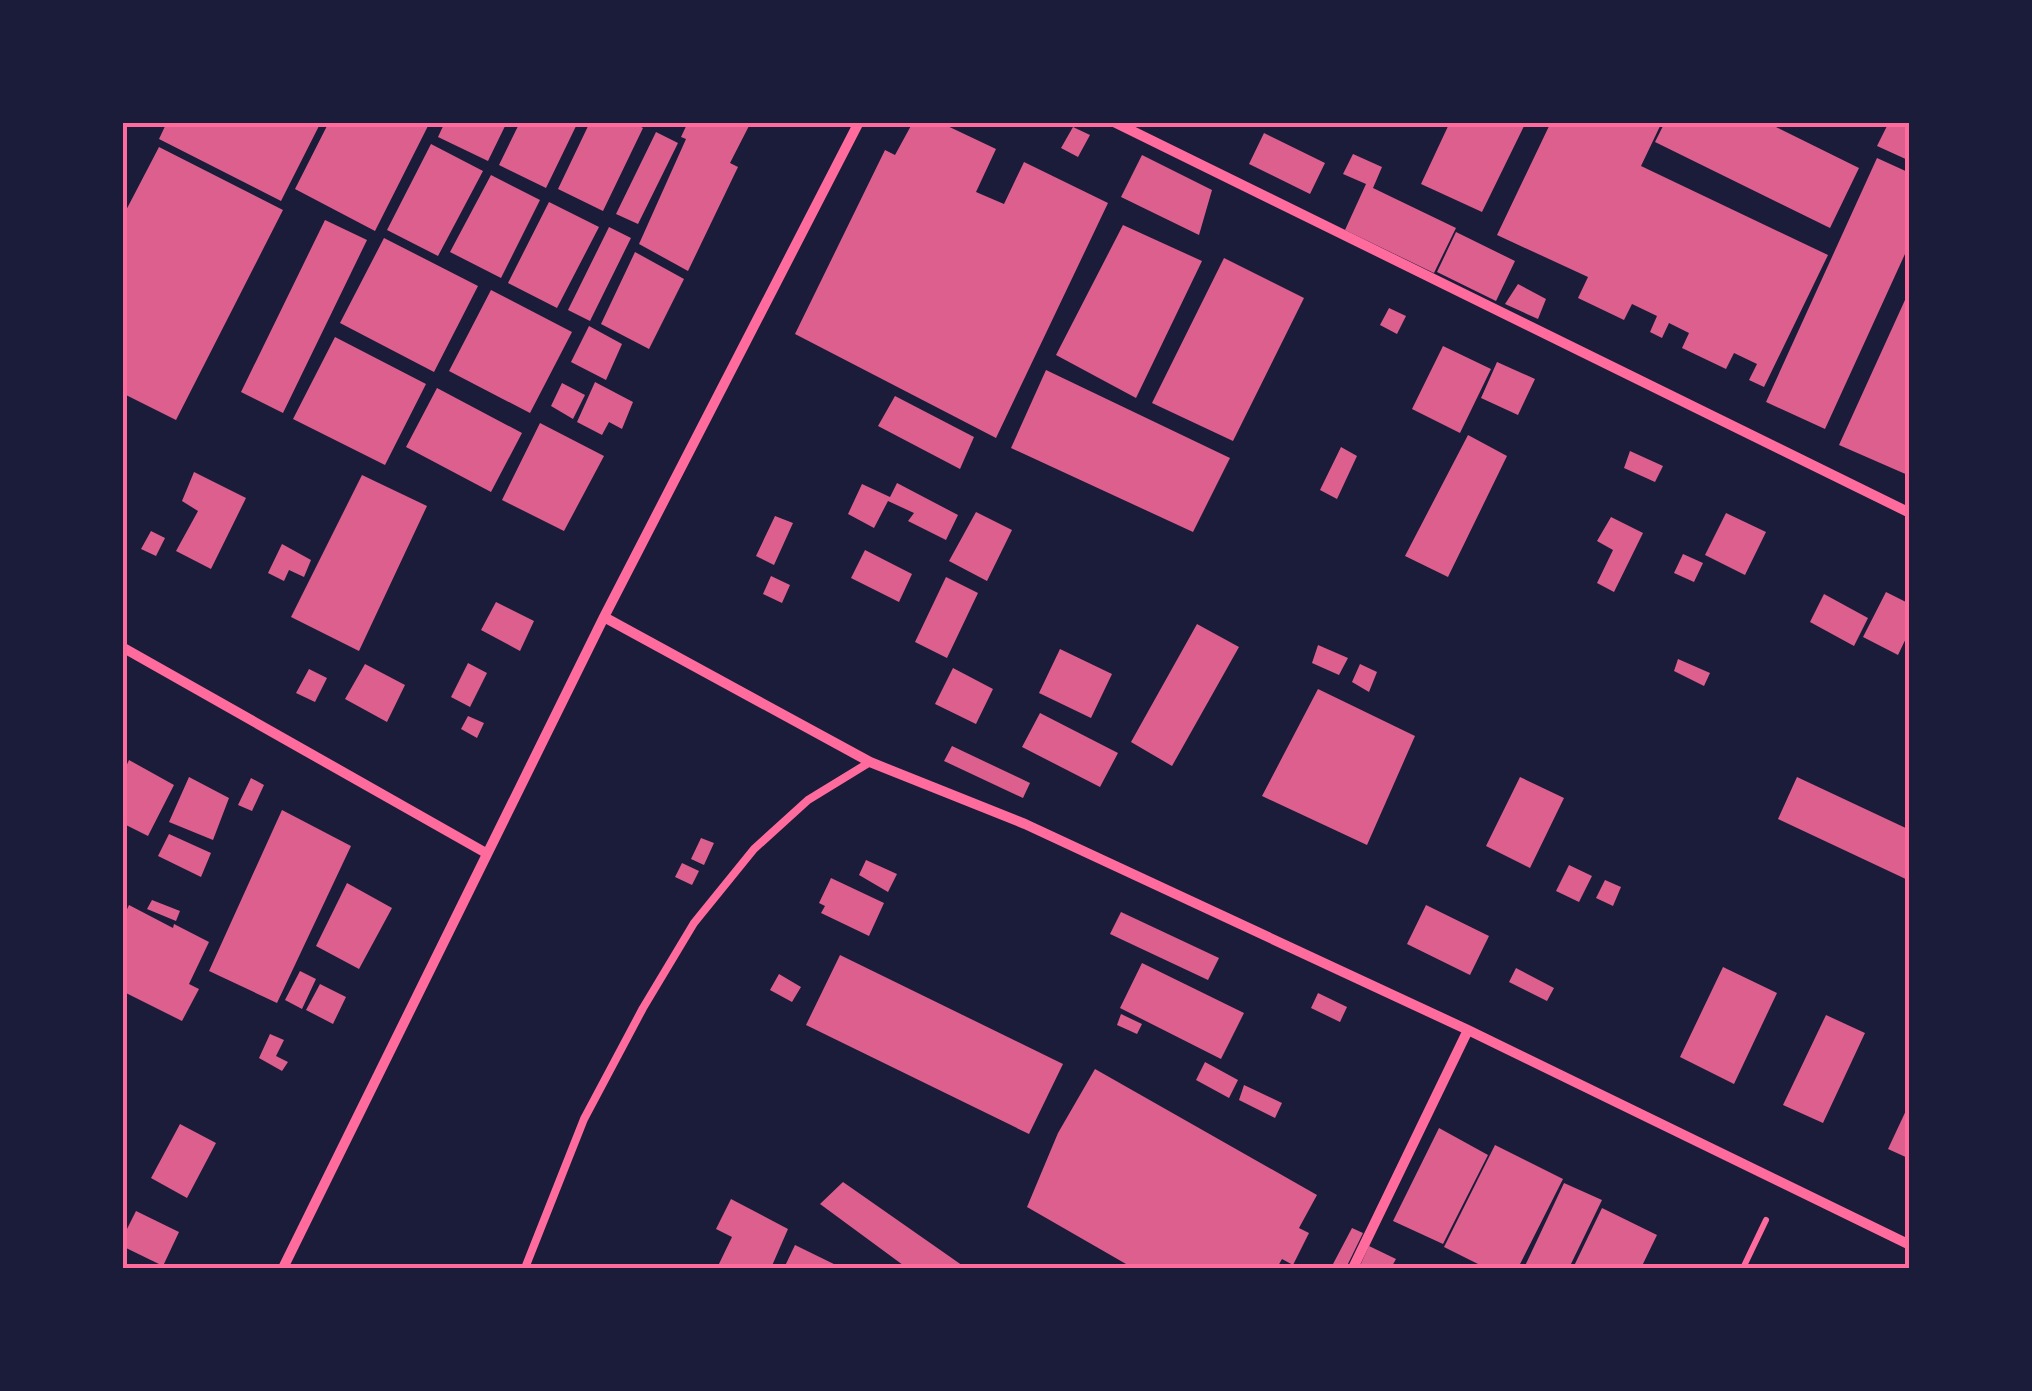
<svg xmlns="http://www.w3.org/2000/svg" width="2032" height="1391" font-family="'DejaVu Sans',sans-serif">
<rect width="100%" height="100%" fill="#1b1b3a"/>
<path fill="#dd5f8e" d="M167,122H321L281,201L159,139Z
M329,122H430L375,231L295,189Z
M445,122H507L488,161L438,137Z
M520,122H578L546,188L499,165Z
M590,122H632L643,128L603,211L558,189Z
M688,122H751L730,163L738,167L688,271L639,244L686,139L681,137Z
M913,122H939L996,149L976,192L1004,204L1024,162L1108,203L996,438L795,334L885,150L895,155Z
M1450,122H1526L1482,212L1421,184Z
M1551,122H1662L1641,166L1828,255L1764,387L1749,380L1757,364L1734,353L1726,369L1682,348L1689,333L1669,323L1662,338L1650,332L1657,316L1632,304L1624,320L1578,298L1588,277L1497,235Z
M1665,122H1766L1859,168L1830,228L1655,142Z
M1889,122H1910V161L1877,146Z
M1073,127L1090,135L1078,157L1061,148Z
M656,132L678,143L638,224L616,214Z
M1264,133L1325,163L1310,194L1249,164Z
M431,144L483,171L438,256L387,230Z
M159,147L283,210L176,420L122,393V218Z
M1353,154L1382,167L1373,188L1456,228L1434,273L1345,230L1366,184L1343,174Z
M1142,155L1212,190L1199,235L1121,197Z
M1877,158L1910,173V243L1825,429L1766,402Z
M491,175L540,200L501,278L450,252Z
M549,202L599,227L557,308L508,283Z
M325,220L367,240L283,413L241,392Z
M1123,225L1202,261L1136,398L1056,355Z
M609,227L631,238L590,321L568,310Z
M1456,232L1515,261L1496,301L1437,272Z
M384,238L478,286L434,372L340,323Z
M635,252L684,279L649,349L601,324Z
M1224,258L1304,298L1233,441L1152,403Z
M1518,284L1546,299L1538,319L1505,304Z
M1910,289V476L1839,445Z
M491,290L572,332L530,413L449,371Z
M1389,308L1406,316L1397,334L1380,325Z
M589,326L622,344L606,380L571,362Z
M335,337L426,384L385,465L293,419Z
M1443,346L1491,369L1460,433L1412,409Z
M1497,362L1535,379L1518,415L1481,398Z
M1046,370L1230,458L1193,532L1011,448Z
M595,382L633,402L622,429L609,422L602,435L577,422Z
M562,383L585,395L573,419L551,406Z
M437,388L522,433L491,492L406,447Z
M895,396L974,437L960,469L878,426Z
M540,423L604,456L564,531L502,500Z
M1468,435L1507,456L1448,577L1405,556Z
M1341,447L1357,456L1337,499L1320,490Z
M1630,451L1663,466L1655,482L1624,468Z
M194,472L246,498L211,569L176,551L198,511L182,501Z
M362,475L427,506L359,651L291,617Z
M897,483L958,515L946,540L908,521L914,513L888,501L874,528L848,514L862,484L890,497Z
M976,512L1012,530L987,581L949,561Z
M1726,513L1766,532L1745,575L1705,555Z
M775,516L793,523L774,565L756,556Z
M1611,517L1643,533L1614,592L1597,583L1613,550L1597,541Z
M151,531L165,538L156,556L141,549Z
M282,544L311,560L304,577L289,570L284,581L268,573Z
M865,550L912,574L899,602L851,578Z
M1683,554L1703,563L1694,582L1674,573Z
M771,576L790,585L782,603L763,594Z
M946,577L978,593L947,658L915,642Z
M1886,592L1910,604V630L1898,655L1863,637Z
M1824,594L1868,618L1854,646L1810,622Z
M496,602L534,621L520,651L481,630Z
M1197,624L1239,647L1172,766L1131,742Z
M1318,645L1348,658L1339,675L1312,663Z
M1060,649L1112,674L1091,718L1039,693Z
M1678,659L1710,673L1704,686L1674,671Z
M468,663L487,673L470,707L451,697Z
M365,664L405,685L387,722L345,699Z
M1360,664L1377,672L1369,692L1352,682Z
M953,668L993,689L976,724L935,704Z
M309,669L327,678L315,702L296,693Z
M1318,689L1415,736L1367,845L1262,796Z
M1040,713L1118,753L1100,787L1022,747Z
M468,716L484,723L477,738L461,729Z
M952,746L1030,783L1023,798L944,761Z
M129,760L174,785L148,836L122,823V775Z
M189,777L229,798L213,840L169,822Z
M1520,777L1564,798L1530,868L1486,846Z
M1797,777L1910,830V881L1778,819Z
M251,778L264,785L252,811L238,805Z
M282,810L351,846L277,1003L209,971Z
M169,834L211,853L201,877L158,856Z
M701,838L714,843L704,865L691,859Z
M866,860L897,874L888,892L859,875Z
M682,863L699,871L692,885L675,877Z
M1569,865L1592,876L1579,902L1556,891Z
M831,878L884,903L869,936L821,913L825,906L819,903Z
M1605,880L1621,887L1613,906L1596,898Z
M347,883L392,908L359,969L316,946Z
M152,900L180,911L176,921L147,909Z
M129,905L173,928L174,924L209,942L189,984L199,989L182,1021L122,991V920Z
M1426,905L1489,936L1470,975L1407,944Z
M1121,912L1219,958L1208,980L1110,934Z
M840,955L1063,1064L1029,1134L806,1025Z
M1142,963L1244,1013L1221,1059L1120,1008Z
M1723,967L1777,993L1734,1084L1680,1057Z
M1516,968L1554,988L1547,1001L1509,982Z
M300,971L316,979L302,1009L285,1000Z
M779,974L801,987L792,1002L770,990Z
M320,984L346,997L333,1024L306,1010Z
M1318,993L1347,1007L1340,1022L1311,1008Z
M1121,1014L1142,1024L1137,1034L1117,1025Z
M1826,1015L1865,1033L1823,1123L1783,1105Z
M270,1034L284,1040L276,1056L288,1062L282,1071L259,1058Z
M1205,1062L1238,1080L1229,1098L1196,1080Z
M1095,1069L1317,1195L1299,1228L1309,1233L1293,1265L1282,1259L1277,1268H1133L1027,1207L1058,1133Z
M1244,1085L1282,1103L1275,1118L1239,1100Z
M1910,1102V1159L1888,1149Z
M180,1124L216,1143L187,1198L151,1178Z
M1439,1128L1488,1155L1443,1244L1393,1221Z
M1495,1145L1563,1179L1518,1268H1486L1444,1247Z
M843,1182L966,1268H907L820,1204Z
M1564,1183L1602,1200L1569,1268H1524Z
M731,1199L788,1229L771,1268H717L732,1237L716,1229Z
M1602,1208L1657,1235L1641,1268H1573Z
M136,1211L179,1232L163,1266L122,1246V1239Z
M1352,1228L1363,1233L1346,1268H1341L1333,1264Z
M795,1245L842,1268H784Z
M1369,1246L1396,1259L1391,1268H1359Z"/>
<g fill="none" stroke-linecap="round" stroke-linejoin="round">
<path stroke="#ff6b9d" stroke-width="6" d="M1743,1268L1766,1220"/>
<path stroke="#ff6b9d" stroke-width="8" d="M525,1268L584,1119L643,1008L694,923L754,849L808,800L870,762"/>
<path stroke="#ff6b9d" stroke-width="10" d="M1114,122L1910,513
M604,617L870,762L1025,824L1468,1030L1910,1245
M122,647L486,853
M283,1268L604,617L859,122
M1353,1268L1468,1030"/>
</g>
<rect width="2032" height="1391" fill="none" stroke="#1b1b3a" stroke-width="250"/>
<rect x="125" y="125" width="1782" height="1141" fill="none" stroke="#ff6b9d" stroke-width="4"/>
</svg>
